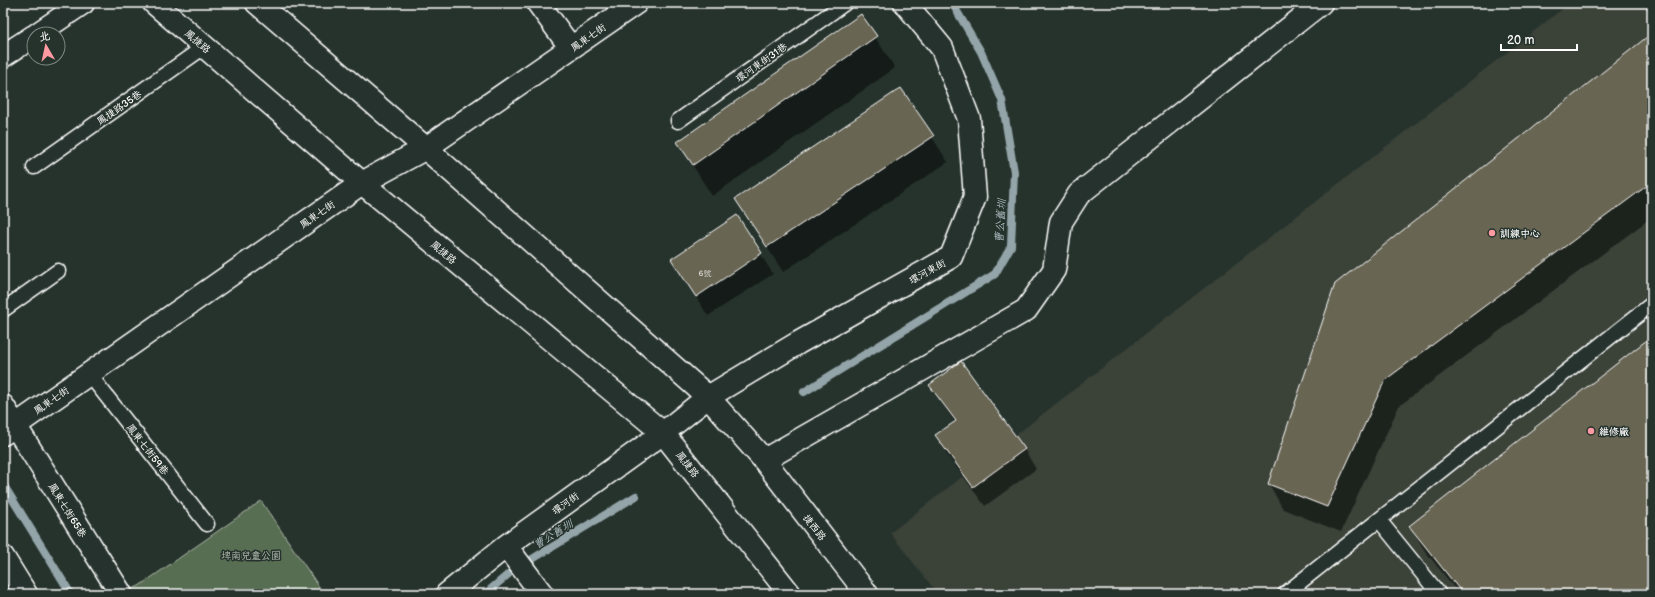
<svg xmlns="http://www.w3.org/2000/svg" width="1655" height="597" font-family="'Balsamiq Sans','LXGW WenKai TC',sans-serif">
<rect width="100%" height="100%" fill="#26332d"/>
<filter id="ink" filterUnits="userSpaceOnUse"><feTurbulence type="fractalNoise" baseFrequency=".025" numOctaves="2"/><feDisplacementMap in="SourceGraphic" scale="8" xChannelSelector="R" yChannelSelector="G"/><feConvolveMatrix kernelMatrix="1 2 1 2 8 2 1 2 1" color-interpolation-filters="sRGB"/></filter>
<g filter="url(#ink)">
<path fill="#3a4238" d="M1570,3H1652V594H938L890,533Z"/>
<path fill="#596e52" stroke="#acb6a8" d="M261,501L324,594H119L139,586Z"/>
<path fill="#0007" d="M861,15L895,68L712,196L678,142Z
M1652,34V217L1399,406L1341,532L1283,509L1269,484Z
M901,89L948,162L783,272L736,199Z
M737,217L773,274L708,316L672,259Z
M1652,337V594H1459L1425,551L1410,526Z
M930,385L1024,449L1036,469L985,506L948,456L937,436L955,423Z"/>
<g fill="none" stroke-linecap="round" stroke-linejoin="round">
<path stroke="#94a5aa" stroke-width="8" d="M804,392L995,274L1011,246L1014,172L1002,100L981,52L952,3
M3,484L71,594
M485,594L511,572L636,496"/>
</g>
<path fill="#686552" stroke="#fff" d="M861,14L877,36L693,165L677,142Z
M1652,33V182L1385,380L1327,507L1268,484L1335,284Z
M901,88L934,136L767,247L735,199Z
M737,215L762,253L696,297L671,259Z
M1652,336V594H1463L1409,526Z
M961,361L1025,449L973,487L935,435L956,421L929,385Z"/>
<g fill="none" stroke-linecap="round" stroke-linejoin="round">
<g stroke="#fff" stroke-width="17">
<path id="lane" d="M678,121L845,3
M34,167L204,47
M3,310L58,271
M89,374L207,524
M1379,520L1439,594
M1285,594L1652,304"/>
</g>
<g stroke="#fff" stroke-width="25">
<path id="street" d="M154,3L362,183L663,433L790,594
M257,3L414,138L708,397L764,460L867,594
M538,3L571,48
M37,34L83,3
M3,56L34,36
M3,406L121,594
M3,434L362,183L426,148L636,3
M764,460L1026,310L1054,270L1061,222L1079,194L1321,3
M506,546L542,594
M3,557L26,594
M447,594L506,546L663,433L708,397L798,343L951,257L975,197L969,119L942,48L905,3"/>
</g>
<use href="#lane" stroke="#26332d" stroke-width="14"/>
<use href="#street" stroke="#26332d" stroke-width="22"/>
</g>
</g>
<g fill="#ff9aa2" stroke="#26332d" stroke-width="1.5">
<circle cx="1492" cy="233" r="4"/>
<circle cx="1591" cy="431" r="4"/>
</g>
<g text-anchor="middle" stroke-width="3" stroke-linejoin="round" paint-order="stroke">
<g font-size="8" fill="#d9d8d4">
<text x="705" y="276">6號</text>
</g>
<g font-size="10" fill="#fff" stroke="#26332d">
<text transform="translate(588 37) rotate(-35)" y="4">鳳東七街</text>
<text transform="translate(198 41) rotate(41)" y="4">鳳捷路</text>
<text transform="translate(761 62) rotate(-35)" y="4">環河東街31巷</text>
<text transform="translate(119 107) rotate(-35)" y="4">鳳捷路35巷</text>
<text transform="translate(317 214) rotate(-35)" y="4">鳳東七街</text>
<text transform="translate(444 252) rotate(40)" y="4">鳳捷路</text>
<text transform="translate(927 271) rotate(-29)" y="4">環河東街</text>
<text transform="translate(51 400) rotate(-35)" y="4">鳳東七街</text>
<text transform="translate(148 449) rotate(52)" y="4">鳳東七街59巷</text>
<text transform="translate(688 464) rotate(52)" y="4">鳳捷路</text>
<text transform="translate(565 503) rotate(-36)" y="4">環河街</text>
<text transform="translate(68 510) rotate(58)" y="4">鳳東七街65巷</text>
<text transform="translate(815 527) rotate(52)" y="4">捷西路</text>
</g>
<g font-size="10" font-weight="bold" fill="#fff" stroke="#26332d" text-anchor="start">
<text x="1500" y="237">訓練中心</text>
<text x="1599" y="435">維修廠</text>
</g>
<g font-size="10" fill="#b4beb1" stroke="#26332d">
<text x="251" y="559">埤南兒童公園</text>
</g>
<g font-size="11" font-style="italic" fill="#aebcc0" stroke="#26332d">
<text transform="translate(1000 221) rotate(-86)" y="4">曹公舊圳</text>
<text transform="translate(553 534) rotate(-32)" y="4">曹公舊圳</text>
</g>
</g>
<rect width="1655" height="597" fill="none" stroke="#26332d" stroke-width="16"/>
<rect x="8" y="8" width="1639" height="581" fill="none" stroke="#fff" stroke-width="1.5" filter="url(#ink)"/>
<g transform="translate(46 46) rotate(351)"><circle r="19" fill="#26332d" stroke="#7d8581"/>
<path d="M0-3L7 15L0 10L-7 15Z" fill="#ff9aa2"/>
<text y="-6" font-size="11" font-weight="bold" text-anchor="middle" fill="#ffffff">北</text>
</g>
<path d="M1501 44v6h76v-6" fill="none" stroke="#ffffff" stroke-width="2"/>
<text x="1507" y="44" font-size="12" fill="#ffffff" stroke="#26332d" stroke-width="3" paint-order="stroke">20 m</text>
</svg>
